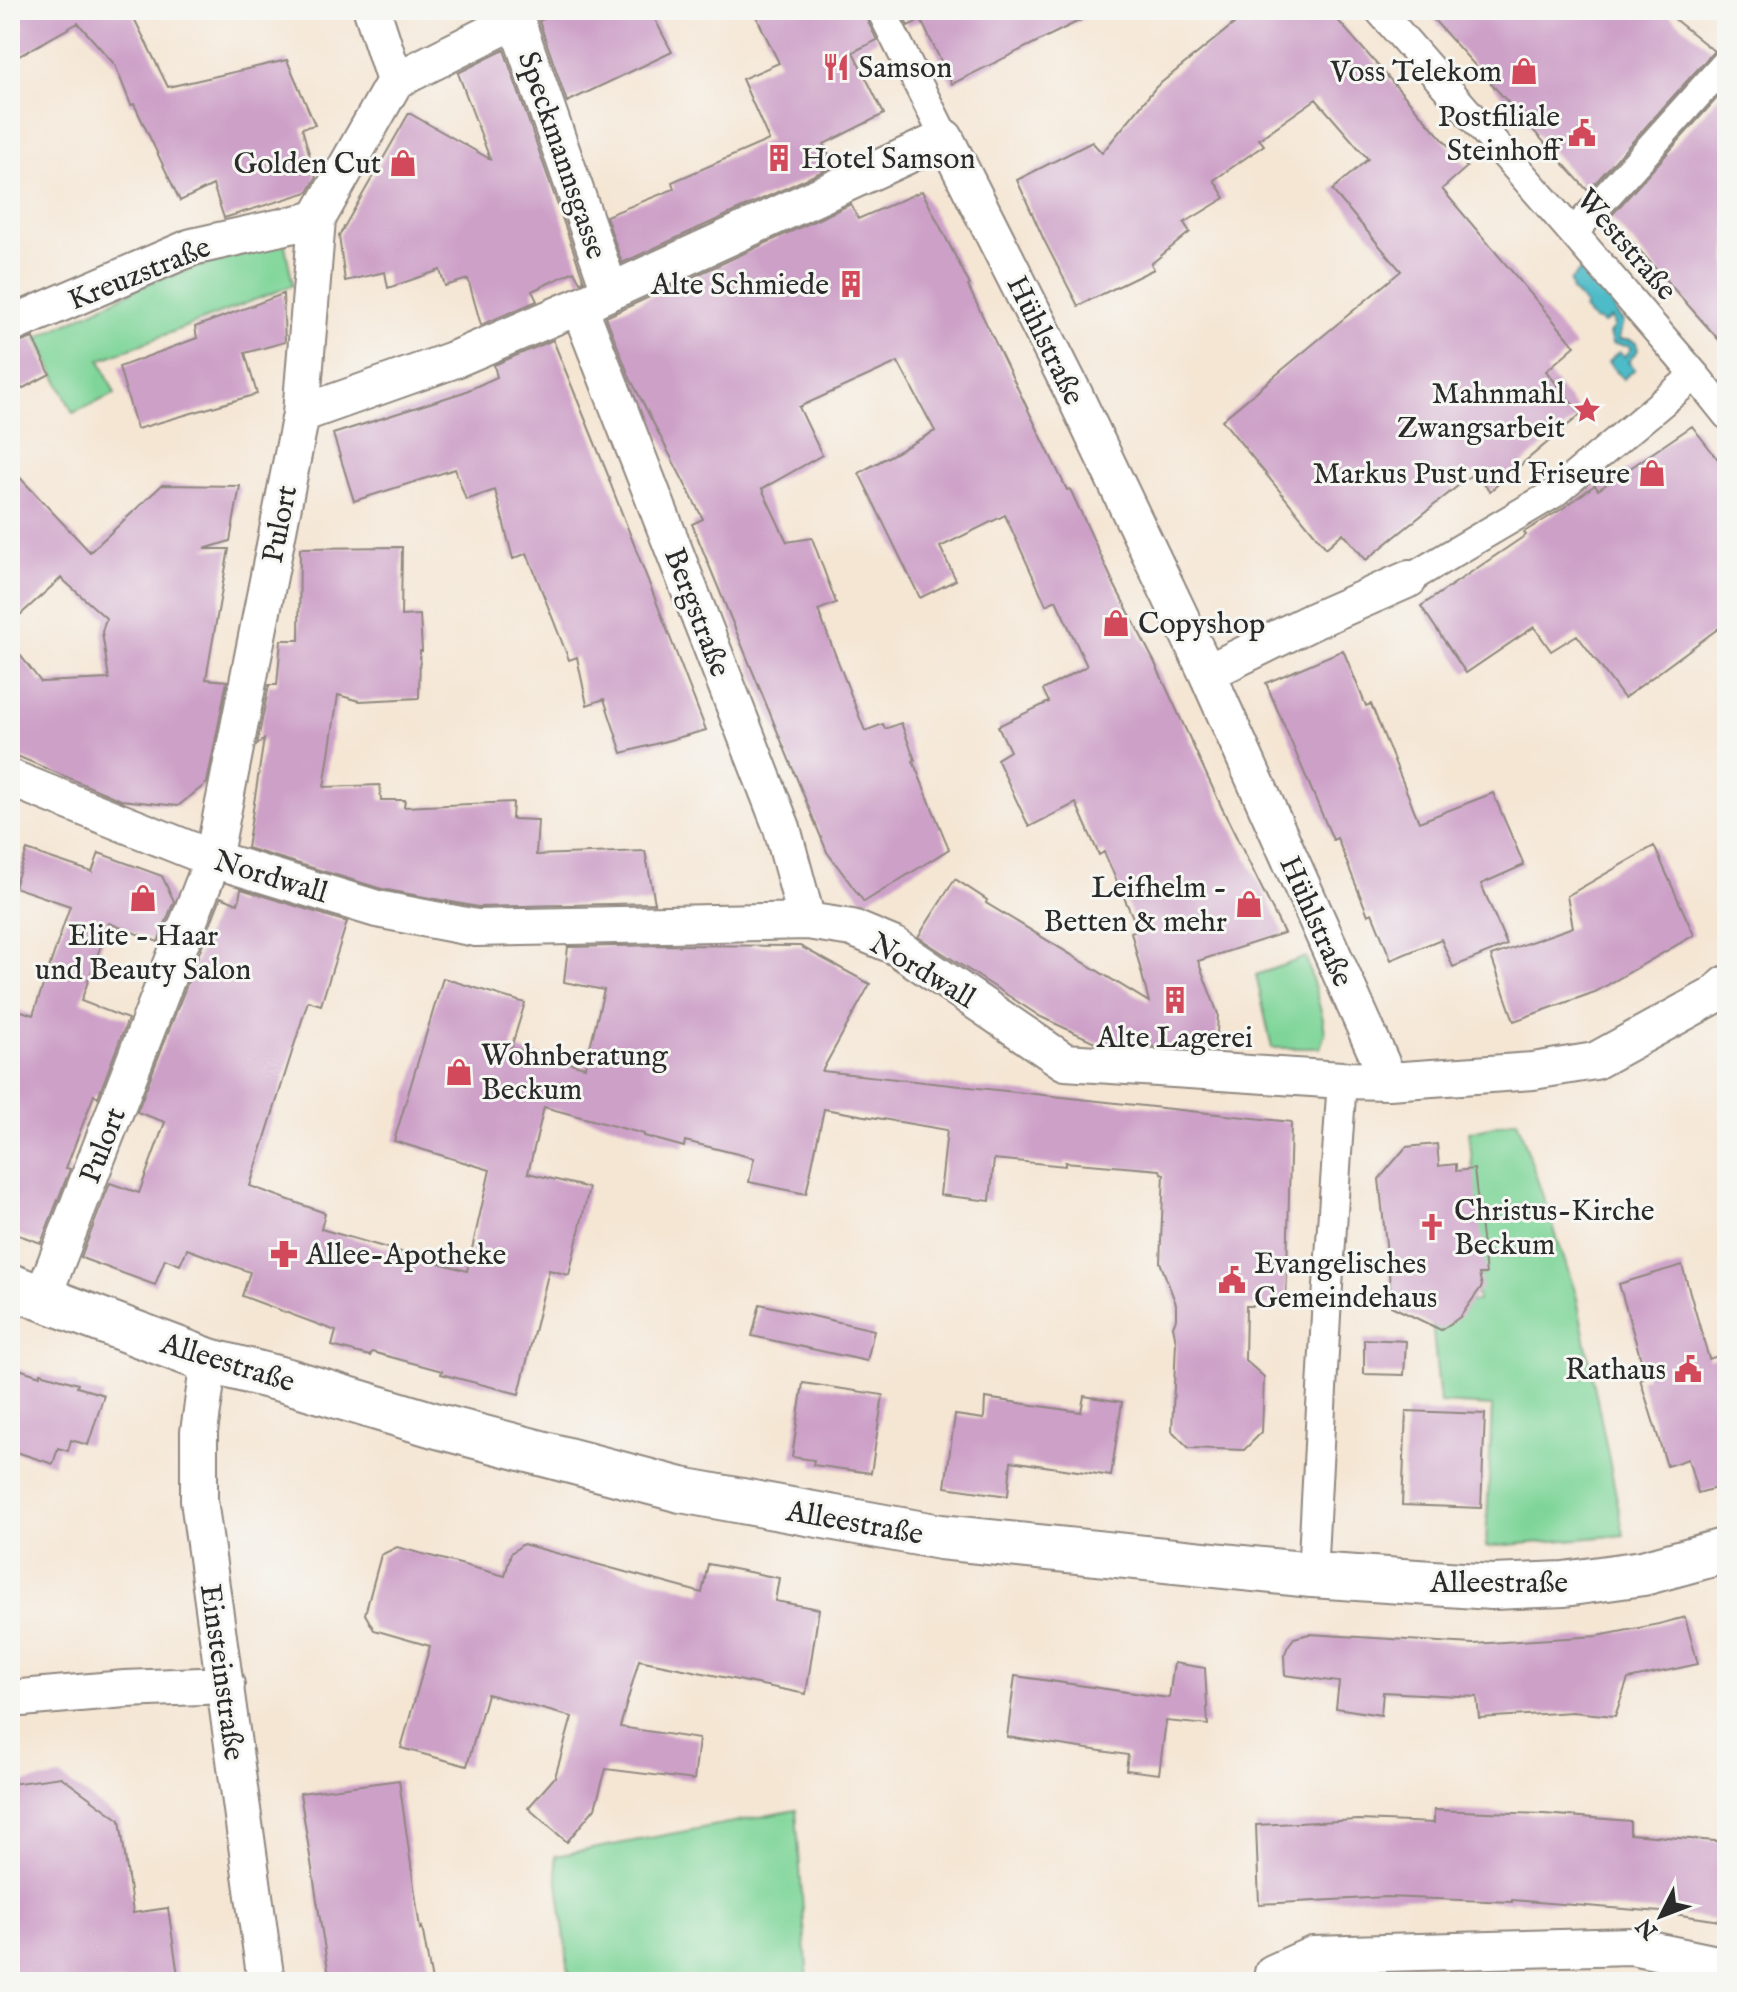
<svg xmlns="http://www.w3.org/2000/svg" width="1737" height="1992" font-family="'IM FELL English',serif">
<rect width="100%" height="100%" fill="#f6f6f2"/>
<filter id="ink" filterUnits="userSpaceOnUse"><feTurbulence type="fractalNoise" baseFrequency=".0125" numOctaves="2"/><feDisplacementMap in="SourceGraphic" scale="16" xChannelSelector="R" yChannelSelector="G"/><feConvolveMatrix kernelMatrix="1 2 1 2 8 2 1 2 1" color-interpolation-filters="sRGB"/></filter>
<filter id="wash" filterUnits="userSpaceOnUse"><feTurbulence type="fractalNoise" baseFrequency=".006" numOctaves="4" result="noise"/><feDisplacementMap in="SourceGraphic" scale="32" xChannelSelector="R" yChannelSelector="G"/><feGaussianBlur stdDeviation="1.8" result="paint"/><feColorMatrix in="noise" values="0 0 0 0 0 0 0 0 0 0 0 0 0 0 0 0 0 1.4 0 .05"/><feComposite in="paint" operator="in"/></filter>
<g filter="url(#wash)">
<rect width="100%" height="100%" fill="#f5e6d4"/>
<path fill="#7fd599" stroke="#558062" stroke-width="2" d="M284,240L293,285L100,360L115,394L73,413L37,338L151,282Z
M1306,957L1323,1019L1325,1033L1320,1048H1272L1256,975Z
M1517,1120L1576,1294L1624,1535L1486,1547L1492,1406L1440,1403L1432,1321L1463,1303L1478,1301L1476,1275L1484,1274L1469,1132Z
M796,1810L808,1982H570L555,1856Z"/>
<path fill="#4ebbc8" stroke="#3c737a" stroke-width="2" d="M1581,270L1590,275C1591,287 1595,287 1604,292C1609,295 1613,302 1617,306L1614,311L1623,322L1618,340H1630L1636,343L1638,350L1628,362L1635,369L1623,379L1608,362L1619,352L1624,357L1631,348L1628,346L1612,344L1609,334C1614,328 1615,325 1611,318L1603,324L1600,321H1596L1589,316L1584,308L1586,305L1572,291L1570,281Z"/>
<g id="blocks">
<path fill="#cda0c8" d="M10,10H130L168,87L287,60L315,125L302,128L316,178L308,192L224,218L213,185L180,201L134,104L131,105L115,65L78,23L10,61Z
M561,10H650L672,52L567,102L539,21Z
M753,10H864L866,18L877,40L853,52L884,114L824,144L834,166L622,263L606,216L674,189L672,182L769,140L742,79L779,63Z
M900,10H1101L952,84L921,20L908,26Z
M1251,10H1329L1467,167L1442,189L1575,346L1546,371L1581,414L1490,491L1474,473L1366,560L1343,533L1326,548L1222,420L1401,271L1332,190L1368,159L1316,99L1259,139L1264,145L1214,180L1225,198L1184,223L1190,232L1151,264L1154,269L1078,306L1044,240L1017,180L1092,142L1102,153L1156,87Z
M1425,10H1663L1714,51L1588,191Z
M504,50L584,281L580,282L574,271L532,291L537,301L481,325L468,279L445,286L440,270L388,288L385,272L345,281L339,236L409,113L490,159L458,73Z
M1727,87V349L1610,217Z
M922,191L970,285L968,286L1067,490L1070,489L1114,584L1154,661L1221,806L1284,933L1198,961L1218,1014L1216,1051L1097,1043L1041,1017L918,937L955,879L987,900L986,903L1149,1002L1131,932L1138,929L1104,852L1099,855L1076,803L1029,827L997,759L1010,751L998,726L1049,702L1043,690L1087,666L1056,600L1046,605L1005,515L940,547L956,580L920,598L859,473L935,431L898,362L799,407L822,455L762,489L787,542L812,538L836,603L818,610L865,731L883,724L885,729L901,723L915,760L913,761L949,849L864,902L827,852L692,524L703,519L630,378L606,317L851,204L858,219Z
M283,294L285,342L245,353L257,394L137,429L119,367L197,338L195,327Z
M33,338L50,374L10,395V346Z
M553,340L610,480H609L706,730L622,753L604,699L587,705L577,657L569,660L527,553L513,559L495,490L466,500L455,469L354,501L333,434L464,392L497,377L494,365Z
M1692,426L1727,471V622L1624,698L1577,635L1551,651L1534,627L1466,673L1421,606L1526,535L1524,532L1562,509L1595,485L1598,490Z
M10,467L90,552L162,485L240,486L230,541L204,549H229L206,679L227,681L207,783L178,806L121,800L10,753V642L41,682L109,679L102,632L106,618L61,578L10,624Z
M402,547L401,616L420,615L422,651H420L419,698L360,701L338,695L324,787L380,785L381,800H405L404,807L513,802L512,819L538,820L536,855L645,851L655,903L478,907L382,889L247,848L264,739L257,745L269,685H277L281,640H299L300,548Z
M1343,650L1366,706L1371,704L1419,822L1493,793L1524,865L1481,884L1507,945L1453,967L1441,939L1391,960L1372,913L1368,915L1337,838L1333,840L1266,683Z
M1654,846L1694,935L1595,992L1514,1021L1491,956L1573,927L1567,896Z
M27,850L92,872L99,853L162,876L174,901L158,942L109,923L81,1001L128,1019L98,1097L94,1095L66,1168L70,1169L41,1243L10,1232V1007L33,1015L70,906L14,887Z
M241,889L347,922L321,1005L308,1001L250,1186L325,1213L321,1229L467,1271L490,1170L394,1141L443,978L525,1003L511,1048L585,1067L604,990L564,982L568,947L663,945L800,946L870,984L822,1071L1291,1122L1286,1306H1246L1245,1360L1264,1377L1262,1432L1244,1450L1189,1448L1172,1431L1176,1342L1173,1326L1176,1319V1304L1160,1262L1164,1174L1161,1173L1160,1170L1065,1162V1166L994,1159L990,1201L940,1195L947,1130L824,1109L806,1194L749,1182L754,1158L685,1141L684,1147L644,1136V1134L544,1107L528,1173L589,1188L569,1275L549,1270L519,1394L441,1374L442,1371L372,1352L370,1356L332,1346L336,1331L242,1296L250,1272L187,1249L180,1265L165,1259L155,1285L84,1259L81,1257L110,1183L139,1193L165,1122L137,1112L221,897L238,904Z
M1437,1144L1439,1166L1456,1164V1171L1474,1169L1486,1274H1479L1482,1286L1460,1317L1441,1330L1391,1306L1389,1272L1379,1179L1406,1147Z
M1682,1265L1709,1359L1727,1353V1485L1698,1493L1688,1459L1667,1466L1640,1379L1646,1377L1619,1284Z
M760,1304L874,1330L867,1361L752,1336Z
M1364,1339L1406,1341L1404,1375L1364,1374Z
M10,1366L40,1376L41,1373L78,1384L77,1387L104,1395L88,1445L71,1440L68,1451L58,1448L53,1464L10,1450Z
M803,1383L883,1395L871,1473L813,1465L814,1460L792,1457Z
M1084,1396L1122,1402L1111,1476L1011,1461L1008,1496L945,1487L955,1415L984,1419L985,1398L1081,1412Z
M1406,1411L1485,1414L1481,1508L1402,1505Z
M523,1544L702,1593L708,1564L779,1578L775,1601L819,1609L806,1694L639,1660L620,1727L699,1739L694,1780L606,1769L595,1808L567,1842L528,1808L555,1777L572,1717L487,1694L467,1766L401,1748L430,1646L374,1630L365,1614L381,1555L397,1547L505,1576L511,1553Z
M1685,1617L1698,1664L1628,1679L1615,1716L1572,1712L1479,1718L1477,1697L1383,1692L1381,1715L1336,1708L1339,1682L1285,1675L1284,1656L1288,1646L1294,1638L1309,1634L1473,1644L1598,1636L1659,1624Z
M1174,1663L1205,1668L1208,1725L1166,1721L1159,1774L1126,1770L1128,1755L1007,1737L1015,1676L1169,1698Z
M61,1777L120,1820L133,1913L168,1908L179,1982H10V1784Z
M399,1780L420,1929L422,1927L432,1982H330L300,1793Z
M1434,1810L1544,1814L1630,1821V1834L1727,1842V1922L1661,1912L1512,1900V1902L1386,1897L1259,1904L1256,1825L1359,1820L1434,1823Z"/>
</g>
</g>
<g filter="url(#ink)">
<use href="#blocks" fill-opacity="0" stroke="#908880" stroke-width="2"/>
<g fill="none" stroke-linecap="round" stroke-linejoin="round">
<g stroke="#908880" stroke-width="32">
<path id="pedestrian" d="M881,10L945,138
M1379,10L1573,233L1695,375L1727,415
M1573,233L1727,62
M1409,579L1553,494L1695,375
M1312,1575L1326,1315L1342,1080"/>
</g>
<g stroke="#908880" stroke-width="40">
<path id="minor" d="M395,81L516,20L610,291
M579,306L782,828L807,921
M10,325L192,247L317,219
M301,414L453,360L579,306L945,138L1073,392L1207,673L1389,1081
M1207,673L1313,621L1409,579
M10,778L213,859L377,909L476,928L807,921L852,928L895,946L1065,1062L1342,1080L1389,1081L1533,1071L1595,1061L1713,996L1727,984
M42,1299L213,859L301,414L317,219L395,81L372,10
M209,1361L199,1432V1500L266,1982
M10,1699L125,1689L226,1685
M1272,1982L1273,1973L1313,1955L1631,1946L1727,1966"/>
</g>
<g stroke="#908880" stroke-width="48">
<path id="secondary" d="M10,1286L209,1361L288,1381L434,1425L681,1490L940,1537L1312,1575L1492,1587L1564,1584L1643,1573L1727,1550"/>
</g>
<use href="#pedestrian" stroke="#fff" stroke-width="28"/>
<use href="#minor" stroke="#fff" stroke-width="36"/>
<use href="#secondary" stroke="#fff" stroke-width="44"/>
</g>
</g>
<defs>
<g id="restaurant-bare" transform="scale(2.16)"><path d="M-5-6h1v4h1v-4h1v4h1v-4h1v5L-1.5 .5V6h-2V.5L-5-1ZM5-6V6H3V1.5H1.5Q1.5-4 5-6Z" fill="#d1495b" stroke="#f6f6f2" stroke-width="2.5" paint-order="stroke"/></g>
<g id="shop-bare" transform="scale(2.16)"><path d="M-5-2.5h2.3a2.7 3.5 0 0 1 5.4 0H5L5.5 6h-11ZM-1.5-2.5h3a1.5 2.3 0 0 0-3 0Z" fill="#d1495b" stroke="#f6f6f2" stroke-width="2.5" paint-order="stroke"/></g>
<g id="civic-bare" transform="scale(2.16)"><path d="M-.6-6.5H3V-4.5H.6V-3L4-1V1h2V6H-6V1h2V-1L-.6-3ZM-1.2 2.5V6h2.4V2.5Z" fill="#d1495b" stroke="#f6f6f2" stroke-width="2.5" paint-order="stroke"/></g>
<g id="building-bare" transform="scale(2.16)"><path d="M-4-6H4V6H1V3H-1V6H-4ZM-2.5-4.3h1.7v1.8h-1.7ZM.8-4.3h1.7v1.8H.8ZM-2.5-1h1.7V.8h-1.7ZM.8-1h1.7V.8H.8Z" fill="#d1495b" stroke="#f6f6f2" stroke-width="2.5" paint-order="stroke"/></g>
<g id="sight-bare" transform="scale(2.16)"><path d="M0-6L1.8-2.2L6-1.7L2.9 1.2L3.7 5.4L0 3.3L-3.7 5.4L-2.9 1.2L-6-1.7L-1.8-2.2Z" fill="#d1495b" stroke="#f6f6f2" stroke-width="2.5" paint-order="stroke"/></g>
<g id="church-bare" transform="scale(2.16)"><path d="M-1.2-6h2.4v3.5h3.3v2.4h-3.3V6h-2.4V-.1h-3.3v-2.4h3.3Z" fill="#d1495b" stroke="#f6f6f2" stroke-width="2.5" paint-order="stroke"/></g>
<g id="pharmacy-bare" transform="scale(2.16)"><path d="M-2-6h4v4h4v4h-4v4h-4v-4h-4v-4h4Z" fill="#d1495b" stroke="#f6f6f2" stroke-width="2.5" paint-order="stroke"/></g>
</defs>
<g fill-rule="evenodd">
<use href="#restaurant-bare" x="836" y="67"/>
<use href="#shop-bare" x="1524" y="71"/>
<use href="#civic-bare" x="1582" y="133"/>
<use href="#building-bare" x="779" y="158"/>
<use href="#shop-bare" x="403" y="163"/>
<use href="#building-bare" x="851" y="284"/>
<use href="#sight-bare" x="1587" y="410"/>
<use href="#shop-bare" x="1652" y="473"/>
<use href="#shop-bare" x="1116" y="623"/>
<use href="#shop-bare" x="143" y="898"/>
<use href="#shop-bare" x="1249" y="904"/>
<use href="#building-bare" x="1175" y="1000"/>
<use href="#shop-bare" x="459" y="1072"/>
<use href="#church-bare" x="1432" y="1227"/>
<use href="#pharmacy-bare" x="284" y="1254"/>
<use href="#civic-bare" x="1232" y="1280"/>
<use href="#civic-bare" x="1688" y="1369"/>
</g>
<g text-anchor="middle" stroke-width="6" stroke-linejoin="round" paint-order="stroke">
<g font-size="30" fill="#2b2b2b" stroke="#f6f6f2" text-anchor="end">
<text x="858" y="77" text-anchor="start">Samson</text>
<text x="1502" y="81">Voss Telekom</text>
<text x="1560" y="126">Postfiliale<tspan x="1560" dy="34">Steinhoff</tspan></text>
<text x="801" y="168" text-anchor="start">Hotel Samson</text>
<text x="381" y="173">Golden Cut</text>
<text x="829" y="294">Alte Schmiede</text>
<text x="1565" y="403">Mahnmahl<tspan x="1565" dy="34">Zwangsarbeit</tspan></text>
<text x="1630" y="483">Markus Pust und Friseure</text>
<text x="1138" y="633" text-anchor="start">Copyshop</text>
<text x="1227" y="897">Leifhelm -<tspan x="1227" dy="34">Betten &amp; mehr</tspan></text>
<text x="143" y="945" text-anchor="middle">Elite - Haar<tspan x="143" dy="34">und Beauty Salon</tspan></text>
<text x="1175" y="1047" text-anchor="middle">Alte Lagerei</text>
<text x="481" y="1065" text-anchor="start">Wohnberatung<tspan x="481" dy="34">Beckum</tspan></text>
<text x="1454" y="1220" text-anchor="start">Christus-Kirche<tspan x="1454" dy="34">Beckum</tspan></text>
<text x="306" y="1264" text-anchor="start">Allee-Apotheke</text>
<text x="1254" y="1273" text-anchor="start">Evangelisches<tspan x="1254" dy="34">Gemeindehaus</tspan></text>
<text x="1666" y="1379">Rathaus</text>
</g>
<g font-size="30" fill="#2b2b2b" stroke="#f6f6f2">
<text transform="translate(563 155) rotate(71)" y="10">Speckmannsgasse</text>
<text transform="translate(1627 244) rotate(49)" y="10">Weststraße</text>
<text transform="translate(139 273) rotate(-22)" y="10">Kreuzstraße</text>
<text transform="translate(1046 340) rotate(64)" y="10">Hühlstraße</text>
<text transform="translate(279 524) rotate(-79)" y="10">Pulort</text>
<text transform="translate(698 612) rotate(69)" y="10">Bergstraße</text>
<text transform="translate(271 876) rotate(17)" y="10">Nordwall</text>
<text transform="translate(1317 921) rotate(66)" y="10">Hühlstraße</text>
<text transform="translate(923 970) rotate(31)" y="10">Nordwall</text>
<text transform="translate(102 1145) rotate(-69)" y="10">Pulort</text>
<text transform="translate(228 1362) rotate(17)" y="10">Alleestraße</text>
<text transform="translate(855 1522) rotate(10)" y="10">Alleestraße</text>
<text x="1499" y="1592">Alleestraße</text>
<text transform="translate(223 1672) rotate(82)" y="10">Einsteinstraße</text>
</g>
</g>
<rect width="1737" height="1992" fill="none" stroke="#f6f6f2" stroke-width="40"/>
<g transform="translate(1661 1916) rotate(228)" stroke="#f6f6f2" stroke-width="6" paint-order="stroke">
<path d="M0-6L14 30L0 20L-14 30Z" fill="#2b2b2b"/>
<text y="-12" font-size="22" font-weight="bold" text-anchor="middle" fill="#2b2b2b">N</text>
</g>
</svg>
